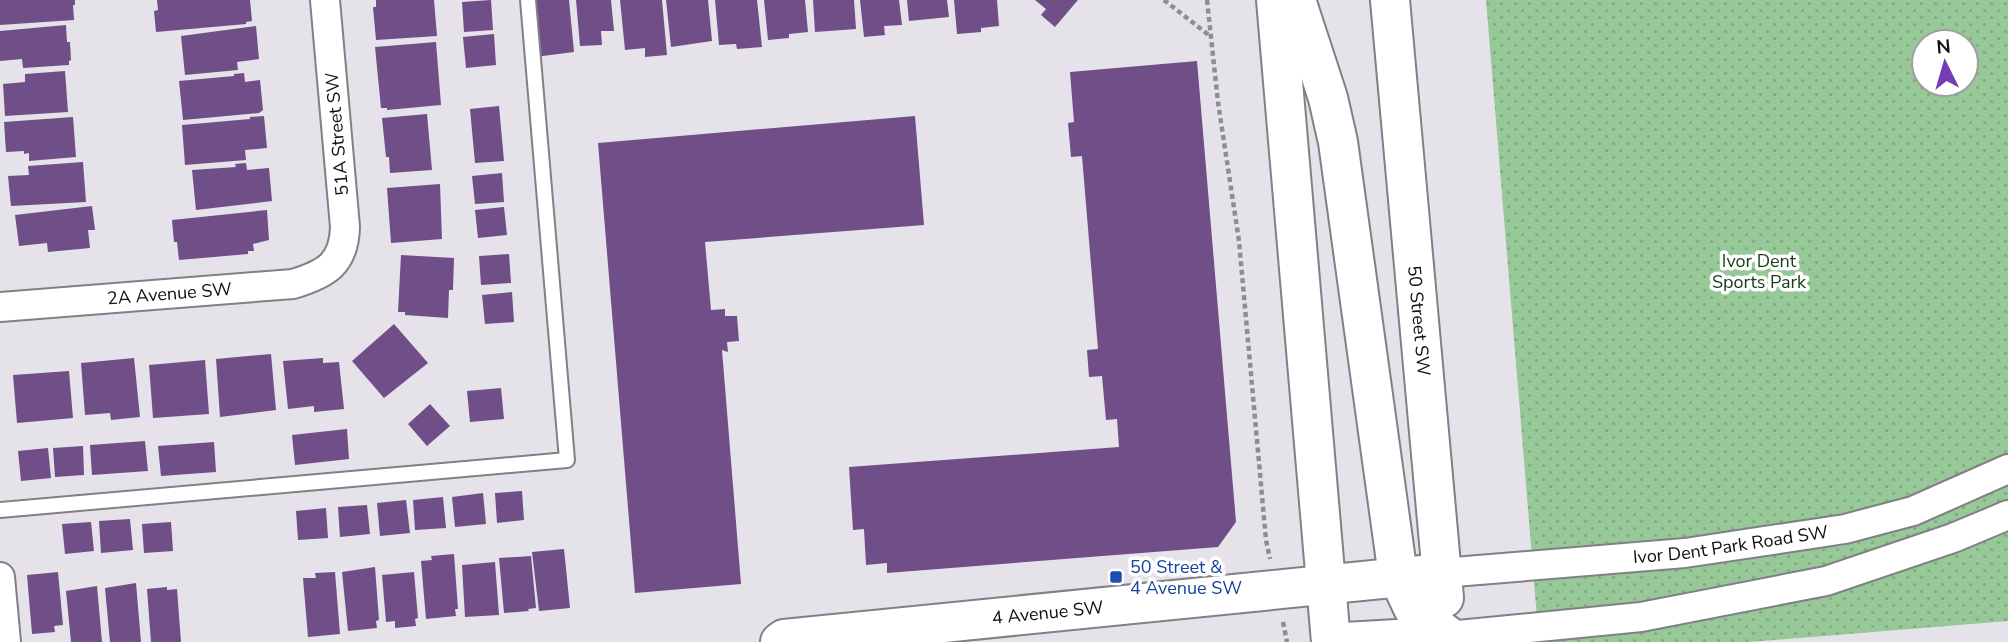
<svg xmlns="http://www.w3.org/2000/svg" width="2008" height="642" font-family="'Nunito Sans',sans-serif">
<defs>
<pattern id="grass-dots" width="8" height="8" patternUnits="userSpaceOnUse" patternTransform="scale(1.75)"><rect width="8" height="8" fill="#96c898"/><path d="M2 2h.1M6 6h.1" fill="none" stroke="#80ab82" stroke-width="1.8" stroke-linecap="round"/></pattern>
</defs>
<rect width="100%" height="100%" fill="#e5e2ea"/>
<path fill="url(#grass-dots)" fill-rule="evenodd" d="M1486,0H2008V621L1749,642H1539ZM1924,42H1966V84H1924Z"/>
<path fill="#704e88" d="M0,0H75V5H73L74,20L0,25Z
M157,0H250L252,21L246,22V24L156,32L154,11L158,10Z
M376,0H434L437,36L376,40L373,7H376Z
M491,0L493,30L464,32L462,2Z
M529,0H569L574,52L535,57Z
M576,0H611L614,31H601L602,45L580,46Z
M620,0H662L667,55L645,57V48L625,50Z
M666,0H708L712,41L671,47Z
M715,0H757L762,47L737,49L736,44L719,45Z
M764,0H805L808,32L789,34V38L768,40Z
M813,0H854L856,29L815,32Z
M860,0H899L902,25L884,26L885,35L864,37Z
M907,0H947L949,17L909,21Z
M954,0H997L999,26L981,28V32L957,34Z
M1035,0H1078L1055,27L1041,15L1046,9Z
M66,25L67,42H70L71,60L69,61V65L23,68L22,59L0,61V31Z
M256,26L259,59L237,62L238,70L185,75L181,36Z
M494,34L496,65L466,68L463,37Z
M436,42L441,105L387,110V108H381L375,47Z
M1197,61L1236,522L1218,547L887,573V563L866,565L864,529L853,530L849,467L1119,447L1117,419L1106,420L1102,376L1089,377L1087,350L1098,349L1082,156L1071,157L1068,123L1074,122L1070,72Z
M65,71L68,112L5,116L3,84L25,82V74Z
M244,73L245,82L260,80L263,110L259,113L183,120L179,81L234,76V74Z
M499,106L504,161L475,163L470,109Z
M427,114L432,170L390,173L389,157H386L382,118Z
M264,116L267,148L245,150L246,160L185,165L182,125L250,119V117Z
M915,116L924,225L705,242L711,310L725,309V316H737L739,341L727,342L728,352L722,350L741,584L635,593L598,143Z
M73,117L76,157L29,161V153L24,154V151L6,152L4,122Z
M83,162L86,202L11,206L8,176L29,175L28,166Z
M246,163L247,170L269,168L272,201L196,210L192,170L236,167L235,164Z
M502,173L504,202L475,204L472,176Z
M440,184L442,239L391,243L387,188Z
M92,206L95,230H88L90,248L48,252L47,243L19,246L15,215Z
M504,207L507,235L478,238L475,210Z
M267,210L269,240L253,244L254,251H248V254L179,260L177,242H174L172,220Z
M509,254L511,283L481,285L479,256Z
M401,255L454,258L453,290H449L448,318L405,315V312H398Z
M512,292L514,322L485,324L482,295Z
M394,324L428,363L384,398L352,361Z
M271,354L276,410L220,417L216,359Z
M134,358L140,417L111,420L110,413L85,415L81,363Z
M323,358V363L339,362L344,409L314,412V406L288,409L283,361Z
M205,360L209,414L153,418L149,365Z
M69,371L73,418L17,423L13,375Z
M501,388L504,419L470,422L467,391Z
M430,404L450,426L427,446L408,424Z
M347,429L349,459L295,465L292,435Z
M145,441L148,471L92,475L90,445Z
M214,442L216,472L161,476L158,446Z
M83,446L84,475L55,477L53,448Z
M48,448L51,478L21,481L18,451Z
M522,491L524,520L497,523L495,493Z
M483,493L486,524L455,527L452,497Z
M443,497L446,528L415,530L413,500Z
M406,500L410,533L380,536L377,503Z
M367,505L370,534L340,537L338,507Z
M326,508L328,538L298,540L296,511Z
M130,519L133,550L101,553L99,521Z
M91,522L94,551L65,554L62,524Z
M171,522L173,551L144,553L142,524Z
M564,549L570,608L539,611L532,552Z
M454,554L458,609H455L456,616L426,619L421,561L432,560L431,556Z
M531,556L536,608L528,609L529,611L504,613L499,558Z
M495,562L499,615L465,617L462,565Z
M375,567L379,620L376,621L377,628L348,631L342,572Z
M58,572L63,625L54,626L55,632L32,634L27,575Z
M335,572L340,634L308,637L303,578H316L315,573Z
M414,572L418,618L415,619L416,626L395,628V621L386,622L382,575Z
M136,583L141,642H110L105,588Z
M97,586L102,642H71L66,591Z
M167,587V590L177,589L181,642H151L147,589Z"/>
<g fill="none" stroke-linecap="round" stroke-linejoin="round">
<g stroke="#827f86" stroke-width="18">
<path id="lane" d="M0,510L567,460L528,0"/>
</g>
<g stroke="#827f86" stroke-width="32">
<g id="street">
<path id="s1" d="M0,307L293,284C326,274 344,264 345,227L325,0"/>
<path id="s2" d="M1442,573L1685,553L1845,529L1913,511L2008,469"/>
<path d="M0,577L6,642"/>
<path d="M1448,636L1641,617L1826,581L1953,538L2008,515"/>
</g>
</g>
<g stroke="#827f86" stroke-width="42">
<g id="secondary">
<path d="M1276,0L1331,642"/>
<path d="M1296,0L1328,98L1338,142L1398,576L1413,608L1448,636"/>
<path id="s3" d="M1390,0L1444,598"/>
<path id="s4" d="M780,642L784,639L1442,573"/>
<path d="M1345,642L1448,636"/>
</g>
</g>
<path stroke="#8f8c92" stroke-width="4.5" stroke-dasharray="5 3.5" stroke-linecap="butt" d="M1164,0L1210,36
M1207,0L1218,102L1239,241L1266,540L1270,559
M1283,622L1287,642"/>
<use href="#lane" stroke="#fff" stroke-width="14"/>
<use href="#street" stroke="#fff" stroke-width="28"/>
<use href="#secondary" stroke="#fff" stroke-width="38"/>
</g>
<rect fill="#1a4fb4" stroke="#fff" stroke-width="2.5" x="1109" y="570" width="14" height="14" rx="3.5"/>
<g text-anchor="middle" stroke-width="7" stroke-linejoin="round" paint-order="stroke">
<g font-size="18" fill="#0f0e10" stroke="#fff">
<text transform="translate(337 134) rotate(-95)" y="6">51A Street SW</text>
<text dy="6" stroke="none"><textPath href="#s1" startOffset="170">2A Avenue SW</textPath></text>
<text dy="6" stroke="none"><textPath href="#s3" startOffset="322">50 Street SW</textPath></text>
<text dy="6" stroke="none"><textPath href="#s2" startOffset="290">Ivor Dent Park Road SW</textPath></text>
<text dy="6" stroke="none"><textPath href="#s4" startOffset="270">4 Avenue SW</textPath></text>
</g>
<g font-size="18" fill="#143c19" stroke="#fff">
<text x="1759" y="267">Ivor Dent<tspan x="1759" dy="21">Sports Park</tspan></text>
</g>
<g font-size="18" fill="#164399" stroke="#fff" text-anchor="start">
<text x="1130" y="573">50 Street &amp;<tspan x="1130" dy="21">4 Avenue SW</tspan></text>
</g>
</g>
<g transform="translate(1945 63) rotate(355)"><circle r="33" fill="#ffffff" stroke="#9f9f9f" stroke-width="2"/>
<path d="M0-5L12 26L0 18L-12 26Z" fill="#753db3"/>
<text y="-10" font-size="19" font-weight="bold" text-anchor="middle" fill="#0f0e10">N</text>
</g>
</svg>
